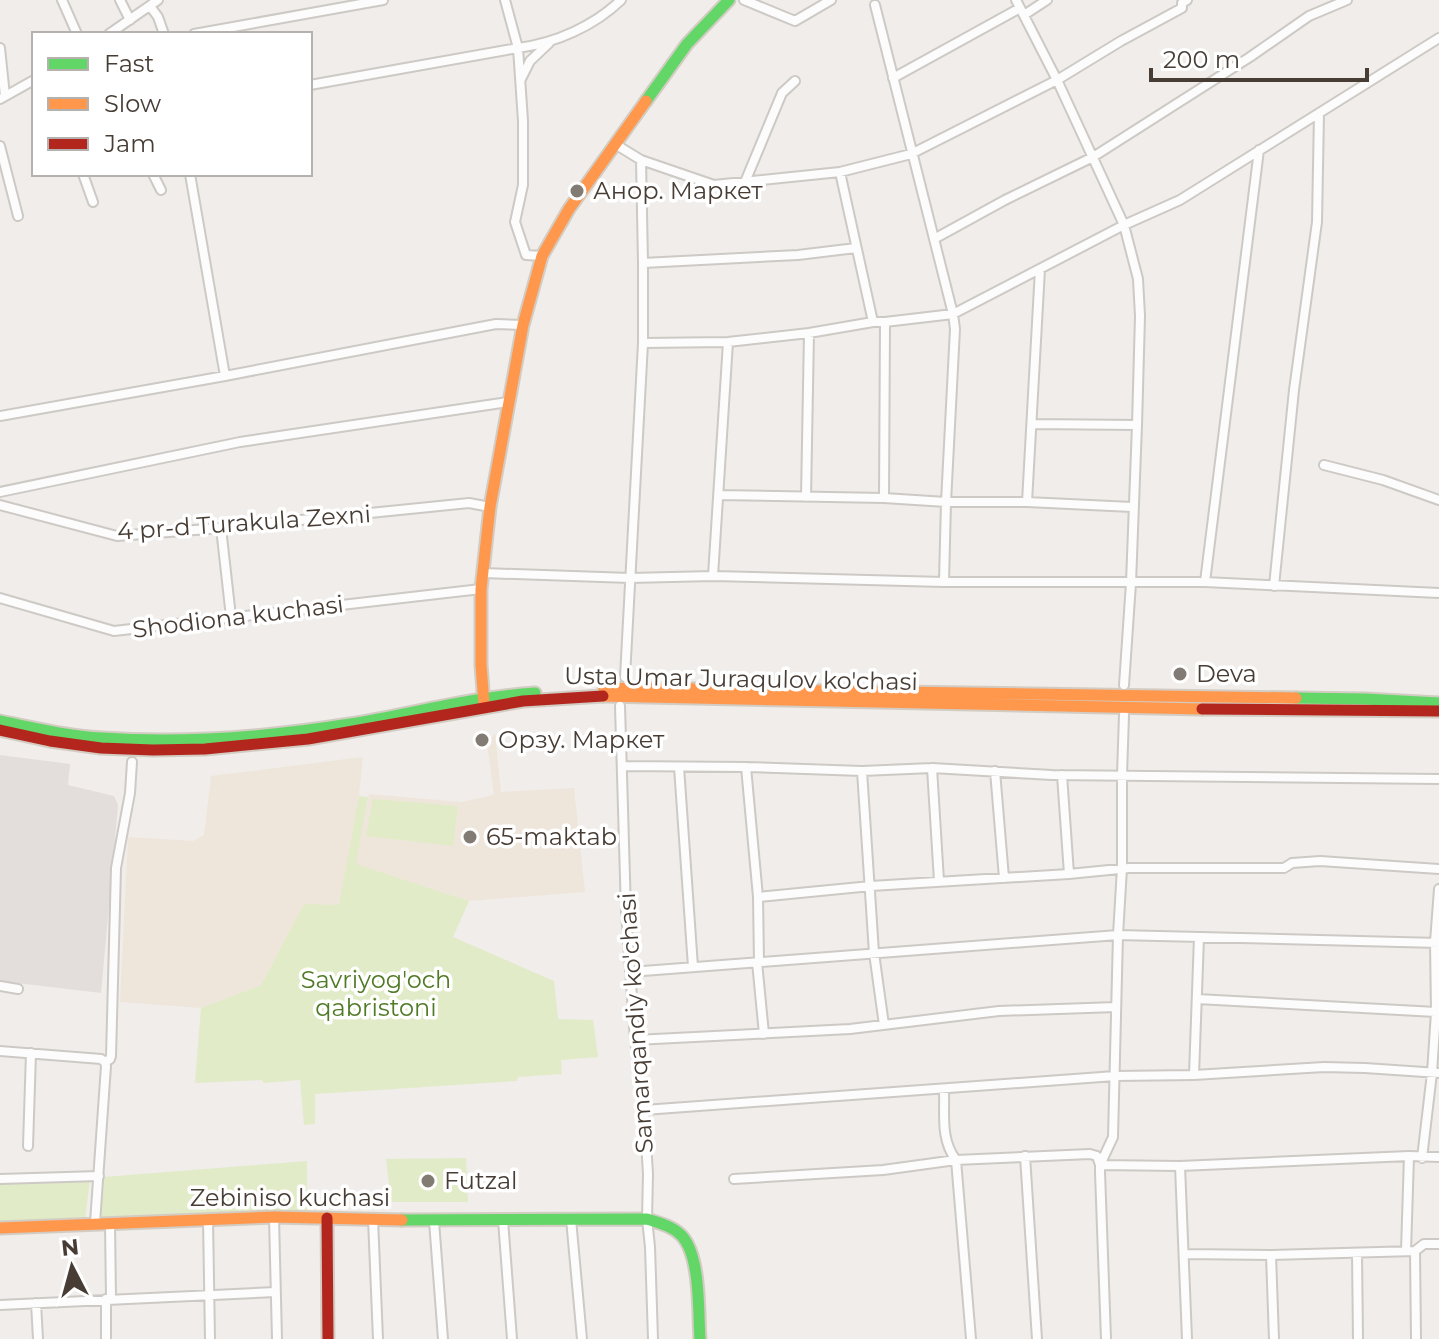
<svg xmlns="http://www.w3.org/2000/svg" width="1439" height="1339" font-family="Montserrat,sans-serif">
<rect width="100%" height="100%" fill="#f0edea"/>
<path fill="#e3dedb" d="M0,755L70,764L68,785L114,796L118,805L101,993L0,981Z"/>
<path fill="#eee6db" d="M495,733L501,792L574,788L585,892L469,901L355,864L369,794L462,802L494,795L487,745Z
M363,757L358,804L339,905H304L261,985L201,1008L120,1002L128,837L193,841L204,835L211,776Z"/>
<path fill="#e2ebc8" d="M359,796L368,797L356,864L469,901L453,937L554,981L558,1019L593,1020L598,1057L561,1060L562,1074L518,1077L517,1081L315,1094V1124L304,1125L300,1080L264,1083L262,1080L195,1083L201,1008L261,985L304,904L339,905Z
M373,799L458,806L453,846L366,836Z
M466,1158L468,1202H391L386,1159Z
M307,1161V1212L100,1219L103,1177Z
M90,1180L85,1220L0,1224V1184Z"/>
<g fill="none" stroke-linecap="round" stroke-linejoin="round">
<g stroke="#cdc9c5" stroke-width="12">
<path id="street" d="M62,0L77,34
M120,0L130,20
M505,0L518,48C556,43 594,26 621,0
M744,0L795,21L831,0
M1016,0L1057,80L1124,225L1138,279L1140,316L1137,425L1131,583L1124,685
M875,5L953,314L955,329L946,502L944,582
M150,6L158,17L164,34
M1024,15L1047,0
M109,34L158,0
M194,34L383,0
M0,48L5,96
M893,78L1020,8
M521,79L530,61L549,43
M310,85L518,48L523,121V185L515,222L526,255L542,256
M0,99L34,80
M615,144L641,160L714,185L840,172L911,154L1057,80L1121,41L1182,8V3L1187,0
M0,146L18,216
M840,172L873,322
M83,174L93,202
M153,174L161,190
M190,174L225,376
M745,182L782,93L795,81
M934,239L1005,200L1093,157L1250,57L1309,16L1347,0
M643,263L798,255L856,248
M643,343L728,342L809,333L873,322H885L953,314L1124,225L1180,200L1439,38
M0,416L225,376L496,324L523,325
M1032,424L1137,425
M1324,465L1383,480L1439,500
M0,492L240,442L508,402
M719,495L884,498L946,502H1027L1132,507
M806,497L809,333
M884,498L885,322
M1027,502L1040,269
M0,505L117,536L221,528L469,503L490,507
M221,528L231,617
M483,573L630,578L713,576L944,582H1205L1439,593
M713,576L728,342
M1205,582L1259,150
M1274,586L1294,390L1317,222L1319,113
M0,598L114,631L481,589
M625,677L643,343V263L641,160
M620,706L626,912L635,1040L644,1110L648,1174L647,1219L650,1247L653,1339
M622,766L746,767L862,771L932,768L1052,775L1439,779
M679,767L693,967
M746,767L758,897L759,962
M932,768L939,881
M862,771L874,953L884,1025
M995,771L1004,878
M1062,775L1069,874
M758,897L871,886L1069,874L1129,868H1284L1292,863L1320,861L1439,869
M757,962L764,1034
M630,972L1118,935L1439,943
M0,986L18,989
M1197,999L1436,1012
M635,1040L850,1029L999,1011L1116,1007
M0,1051L101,1059L105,1062
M1194,1075L1199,937
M944,1089C945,1114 940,1139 956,1160L971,1339
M644,1110L1115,1076L1194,1075L1324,1067L1365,1068L1439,1073
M28,1146L31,1053
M1025,1156L1037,1339
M1422,1158L1432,1073L1436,1012L1435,942L1439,889
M1180,1166L1187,1339
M0,1179L99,1176
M734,1179L883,1170L956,1160L1090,1154L1097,1156L1100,1165L1180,1166L1409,1156L1439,1157
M274,1217L277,1339
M208,1219L210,1339
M373,1219L378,1339
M571,1219L582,1339
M503,1220L512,1339
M434,1221L443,1339
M95,1223L106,1066L105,1062L110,1059L111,1056L116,868L130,793L132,762
M110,1223L111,1299
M1406,1251L1409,1156
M1415,1251L1416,1339
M1357,1253L1358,1339
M1185,1254L1271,1255L1415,1251L1424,1244H1439
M1271,1255L1274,1339
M36,1303L38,1339
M0,1305L275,1292
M106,1339V1299
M1106,1339L1100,1172V1165L1113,1137L1118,935L1122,868V775L1124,715"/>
</g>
<g stroke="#d3ccc3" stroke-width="15">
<path id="fast" d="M646,101L687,44L729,0
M1296,698L1365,699L1439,703
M0,721C34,728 67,736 102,738C185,744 268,737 350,724C411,714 472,697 535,693
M402,1220L647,1219C659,1223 672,1226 681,1235C701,1255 698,1312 700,1339"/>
</g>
<g stroke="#d3ccc3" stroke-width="15">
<path id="slow" d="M604,689L635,688L1296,698
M603,696L1202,709
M484,704L481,665V589L490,507L523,325L542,256L569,209L646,101
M0,1228L274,1217L402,1220"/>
</g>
<g stroke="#d3ccc3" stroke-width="15">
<path id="jam" d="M1202,709L1439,711
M0,730L50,741L101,748L153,750L205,749L308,739L523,701L603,696
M327,1218L328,1339"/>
</g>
<use href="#street" stroke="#fdfcfc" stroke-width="8"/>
<use href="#fast" stroke="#63d668" stroke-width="11"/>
<use href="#slow" stroke="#ff974d" stroke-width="11"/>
<use href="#jam" stroke="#b3261e" stroke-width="11"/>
</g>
<g fill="#827b74" stroke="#fff" stroke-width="3">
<circle cx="577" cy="191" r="8"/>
<circle cx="1180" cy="674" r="8"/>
<circle cx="482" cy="740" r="8"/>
<circle cx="470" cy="837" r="8"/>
<circle cx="428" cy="1181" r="8"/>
</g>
<g text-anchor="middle" stroke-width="7" stroke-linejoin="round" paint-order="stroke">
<g font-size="24" fill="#473d35" stroke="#fff" text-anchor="start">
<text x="593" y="199">Анор. Маркет</text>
<text x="1196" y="682">Deva</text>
<text x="498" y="748">Орзу. Маркет</text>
<text x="486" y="845">65-maktab</text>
<text x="444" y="1189">Futzal</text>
</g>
<g font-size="24" fill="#473d35" stroke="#fff">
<text transform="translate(244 523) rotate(-4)" y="8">4 pr-d Turakula Zexni</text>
<text transform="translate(238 617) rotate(-7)" y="8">Shodiona kuchasi</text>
<text transform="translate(741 679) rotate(1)" y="8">Usta Umar Juraqulov ko'chasi</text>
<text transform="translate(636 1023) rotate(-94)" y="8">Samarqandiy ko'chasi</text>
<text x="290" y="1206">Zebiniso kuchasi</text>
</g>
<g font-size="24" fill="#517a26" stroke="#fff">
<text x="376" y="988">Savriyog'och<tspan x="376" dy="28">qabristoni</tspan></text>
</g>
</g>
<rect x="32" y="32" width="280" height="144" fill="#ffffff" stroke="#b5b1ae" stroke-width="2"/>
<rect x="48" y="58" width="40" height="12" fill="#63d668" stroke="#b5b1ae" stroke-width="2"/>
<text x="104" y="72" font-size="24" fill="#473d35">Fast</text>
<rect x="48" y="98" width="40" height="12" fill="#ff974d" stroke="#b5b1ae" stroke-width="2"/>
<text x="104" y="112" font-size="24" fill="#473d35">Slow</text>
<rect x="48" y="138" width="40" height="12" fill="#b3261e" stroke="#b5b1ae" stroke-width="2"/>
<text x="104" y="152" font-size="24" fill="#473d35">Jam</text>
<g transform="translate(72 1267) rotate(354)" stroke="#ffffff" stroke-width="6" paint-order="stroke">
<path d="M0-6L14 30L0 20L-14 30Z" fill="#473d35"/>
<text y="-12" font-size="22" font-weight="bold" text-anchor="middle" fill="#473d35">N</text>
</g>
<path d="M1151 68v12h216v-12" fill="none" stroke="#473d35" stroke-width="4"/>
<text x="1163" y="68" font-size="24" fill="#473d35" stroke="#ffffff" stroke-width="6" paint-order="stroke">200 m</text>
</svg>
